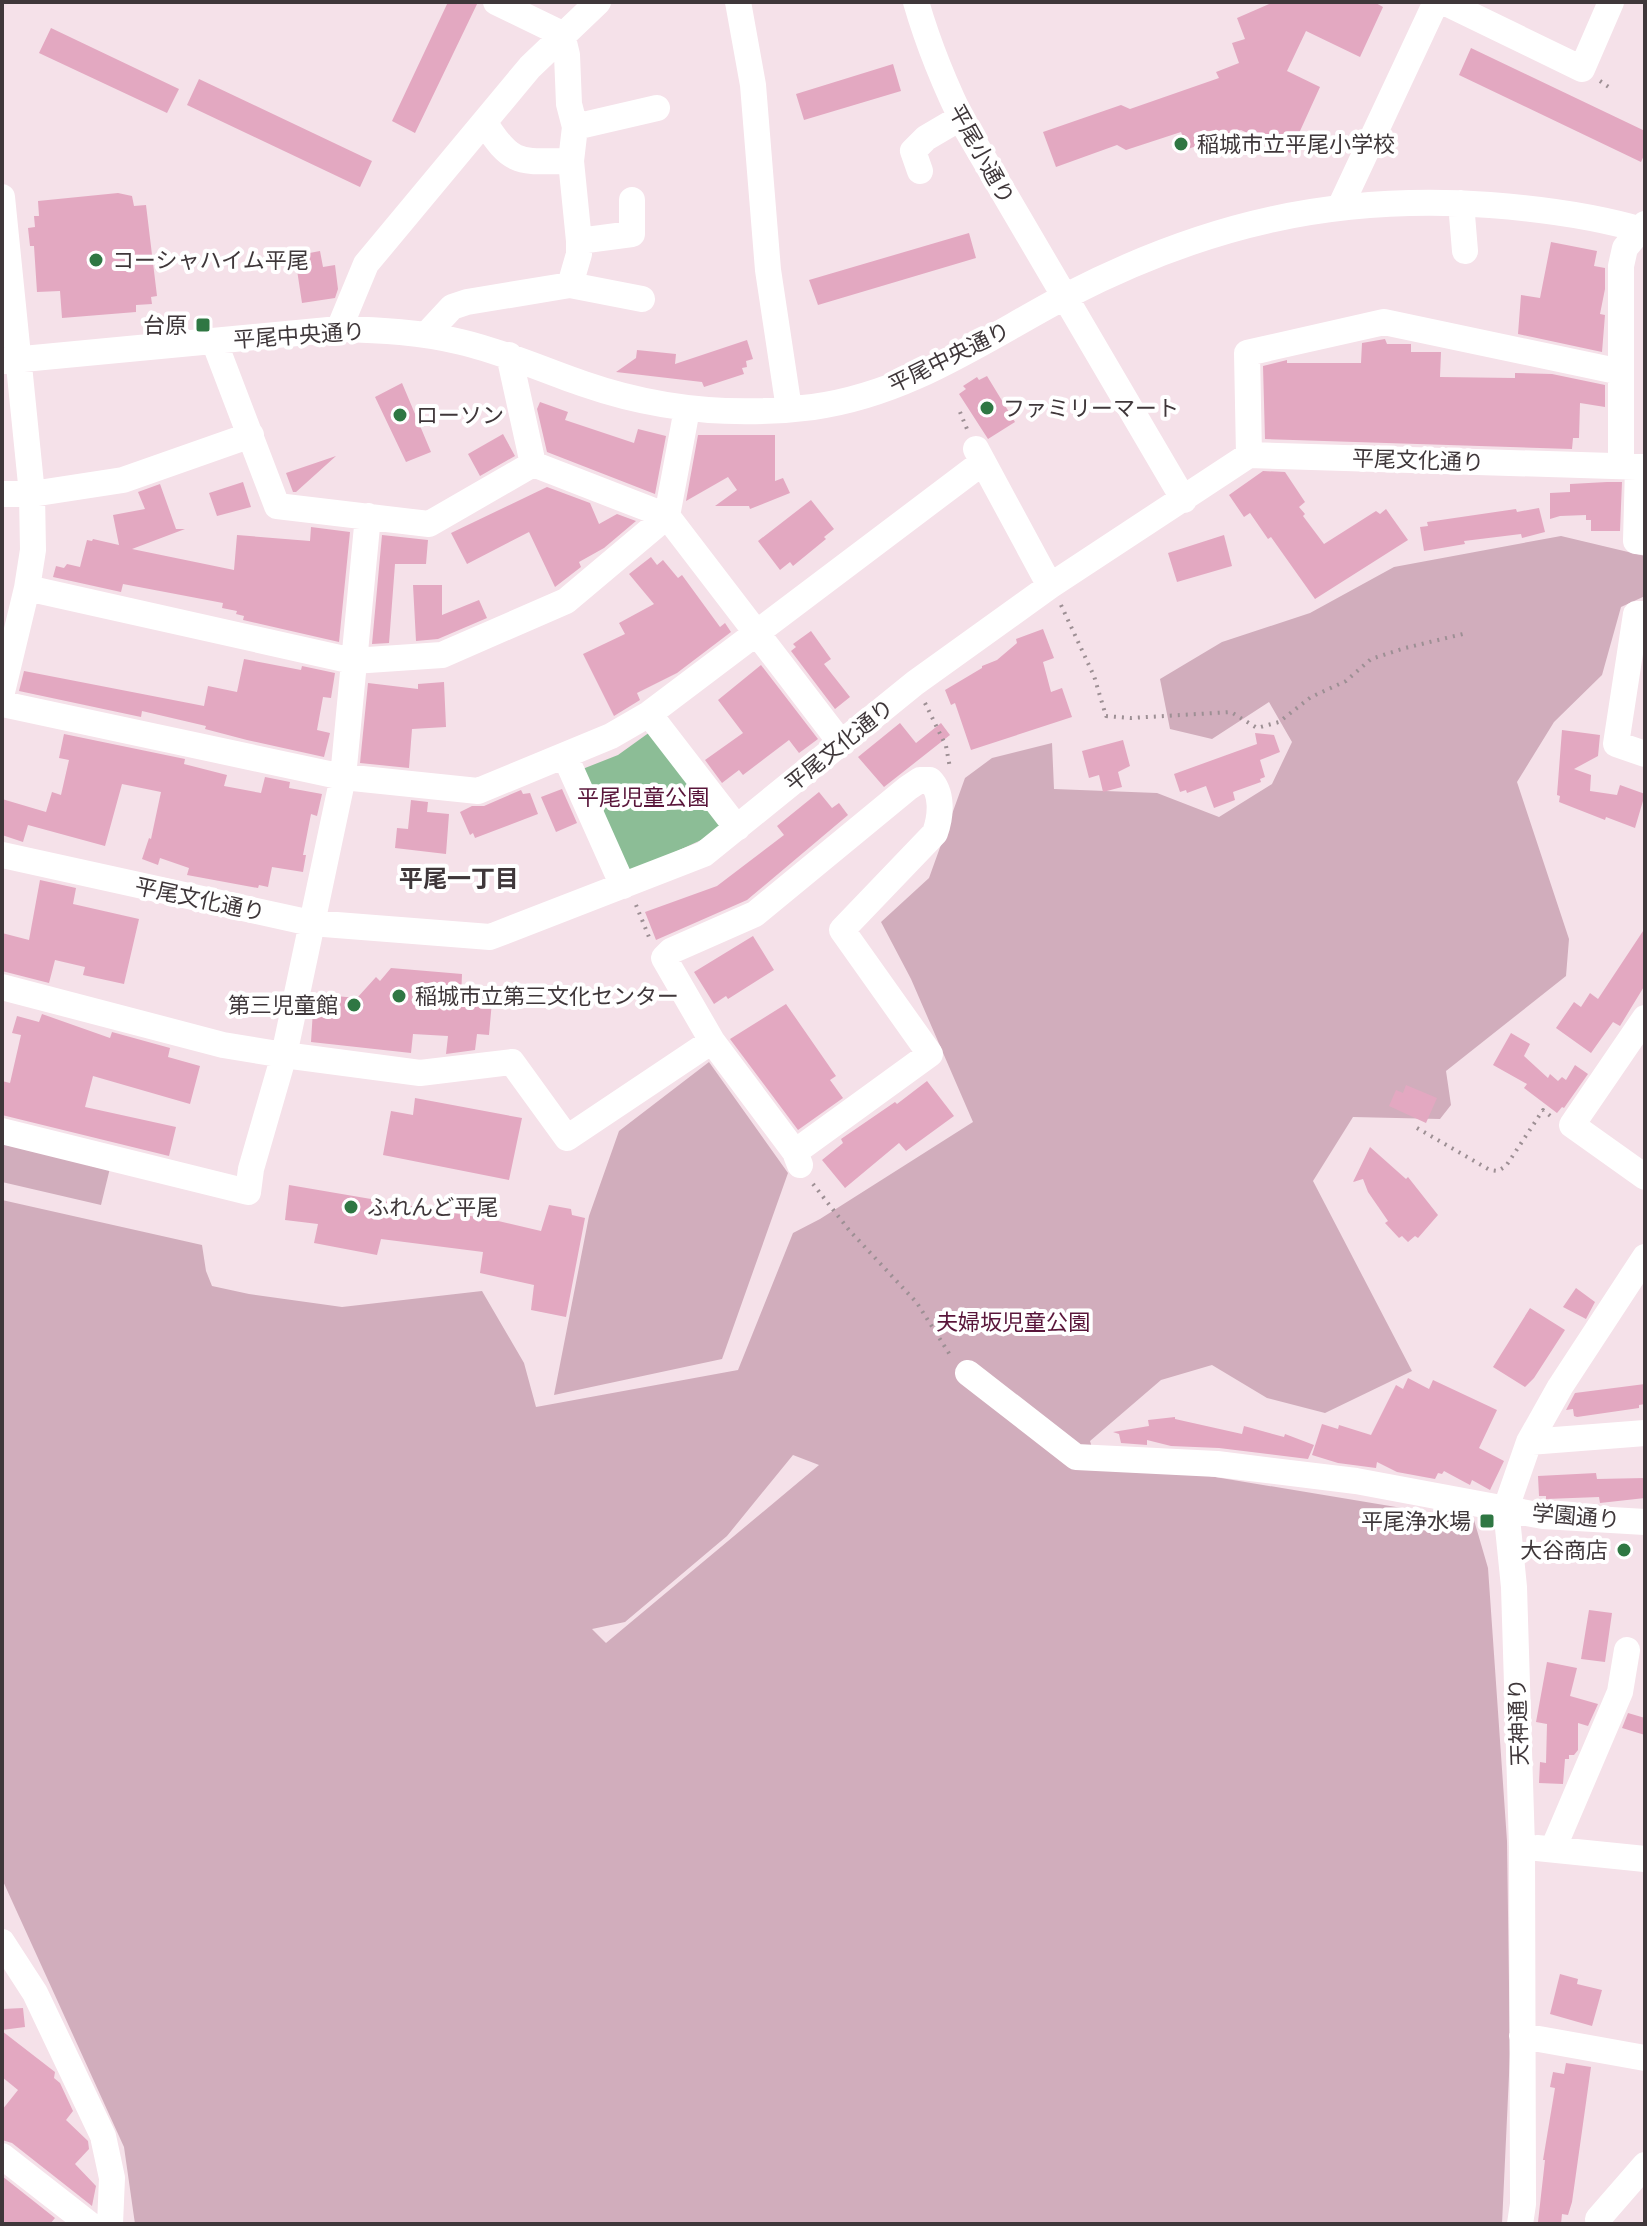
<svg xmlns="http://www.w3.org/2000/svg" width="1647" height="2226" font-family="'DM Sans','Noto Sans JP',sans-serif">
<rect width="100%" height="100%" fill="#f5e1e9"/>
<path fill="#d1adbc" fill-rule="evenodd" d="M1561,536L1645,556V596L1621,607L1602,675L1554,722L1517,782L1569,939L1566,976L1446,1071L1451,1105L1440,1119L1353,1117L1313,1181L1412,1371L1325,1413L1267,1398L1212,1365L1161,1380L1090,1441L1095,1457L1474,1520L1488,1568L1507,1841L1510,2054L1502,2224H135L124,2147L2,1879V1200L202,1245L206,1271L212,1286L249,1294L342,1307L482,1291L524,1363L536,1407L738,1370L793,1233L820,1219L973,1122L911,979L881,922L929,878L965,778L992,758L1052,743L1054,789L1157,793L1219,817L1272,784L1292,742L1269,702L1212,739L1170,729L1160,679L1222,642L1310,613L1394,567ZM793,1455L819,1465L606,1643L592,1629L625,1622L727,1536Z
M709,1062L788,1173L722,1359L554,1395L589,1216L619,1131Z
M2,1135L111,1164L101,1205L2,1182Z"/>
<path fill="#8cbd96" d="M650,732L724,826L710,836L627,874L580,770L618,755Z"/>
<path fill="#e3a8c1" d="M448,2H478L415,133L392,121Z
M1274,2H1374L1383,7L1360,57L1306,31L1287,71L1320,87L1290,153L1241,130L1188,149L1181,132L1126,150L1117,145L1056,167L1043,132L1121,105L1130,109L1219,78L1216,72L1239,63L1232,43L1245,39L1237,18Z
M51,28L179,89L167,113L39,53Z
M1471,48L1645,131V153L1641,162L1459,75Z
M893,64L901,91L804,120L796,94Z
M199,79L372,161L360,187L187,105Z
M118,193L132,196L134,206L146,205L157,296L151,297L152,304L136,305V312L62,318L60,291L37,292L34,246H30L28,228L35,227L34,216H39L38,201Z
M969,233L976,258L818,305L809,280Z
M1551,242L1597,251L1594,266L1605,268V289L1600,314L1605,315L1602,352L1518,334L1521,295L1540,298Z
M320,251L323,267L335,265L338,289L335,298L302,303L297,270H301L299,255Z
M1385,339L1387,344H1411V352H1441L1440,377L1515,378V373L1552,374L1605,385V407L1580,403L1579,438H1573L1572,449L1265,439L1263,366L1287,360V363H1361L1362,343Z
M747,340L753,359L746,361L747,367L742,368L744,374L704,387L702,382L616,372L636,358L637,350L676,354L675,364Z
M987,376L1015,422L988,439L959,394L966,389L963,386L977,377L979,380Z
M402,383L431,452L406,462L375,397Z
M540,402L568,412L565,420L634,443L638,429L666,436L655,494L547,452L537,409Z
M503,434L515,456L480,476L468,454Z
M698,435H775V481L783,478L790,493L750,509L749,506H715L737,490L728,477L686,501Z
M336,456L296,492H293L286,473Z
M1263,471L1285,472L1305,502L1299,507L1305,514L1303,516L1324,544L1376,511L1380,514L1386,509L1408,540L1315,599L1271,537L1268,539L1250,513L1244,517L1229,495Z
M243,482L251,507L217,516L209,493Z
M1607,482H1622L1620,531H1591V520H1586V515L1560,516L1550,519V493L1570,492V484Z
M160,484L176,529H185L132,549L234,570L237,535L310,541L311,527L350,532L339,642L243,620L244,616L236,614L237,611L222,608L223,603L123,584L121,592L53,577L56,566L64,568L67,564L80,567L87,540L92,541L93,539L119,545L113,515L145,509L138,492Z
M547,487L590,503L599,524L617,514L636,521L604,548L579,562L581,567L555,587L529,532L467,564L451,533Z
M811,500L834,529L824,537L826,539L793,566L790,562L780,570L758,541Z
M1539,508L1545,532L1522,538L1521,534L1464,541L1465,544L1424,551L1420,527L1428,526L1427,522L1516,509L1517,512Z
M382,535L428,540L426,564H395L389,643L372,644Z
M1224,535L1232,566L1177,582L1168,553Z
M651,557L657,565L663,560L678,578L682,575L720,627L725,623L731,632L677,673L637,693L640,700L614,716L583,654L625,634L619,623L654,604L629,574Z
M413,585H442V615L479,600L487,618L438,639L416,641Z
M1043,629L1054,658L1043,662L1051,692L1062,688L1072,717L971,750L955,703L951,705L945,690L982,668V666L997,660L1017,643L1016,639Z
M811,631L831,659L824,664L850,697L835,709L791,651L796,647L793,644Z
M244,659L301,670L302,666L335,673L331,698L323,697L317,730L330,733L324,757L247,740L205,729L206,726L142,711L141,717L19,691L24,671L204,706L208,686L237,692Z
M761,665L818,739L799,753L789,740L743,775L739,770L722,783L705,760L743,733L718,700Z
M444,682L446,727L412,729L409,768L360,763L368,683L418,689V684Z
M900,723L916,743L941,723L950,735L884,787L858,757Z
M1562,730L1600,735L1598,756L1574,769L1591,775L1590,791L1617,795L1620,785L1645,794L1635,828L1606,817L1605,820L1559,802L1560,796L1557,795Z
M1255,733L1274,735L1280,752L1260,760L1265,777L1260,779L1261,782L1233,792L1235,800L1214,808L1206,786L1187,793L1186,790L1180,792L1174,774L1257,744Z
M64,734L185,759L184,764L227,775L224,786L261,793L265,777L290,782L289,788L322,794L317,816L311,814L303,855H306L303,872L272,867L268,887L259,885L258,888L187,875L189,868L160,858L158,865L142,859L149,838L151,839L161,792L122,784L105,846L28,825L23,842L2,835V799L46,812L52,792L61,795L69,760L59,758Z
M1123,740L1130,766L1118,772L1122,787L1103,792L1099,775L1089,778L1082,751Z
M562,789L577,823L556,832L541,797Z
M521,790L523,794L530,793L538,814L475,838L473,833L470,835L460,812L472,806H484Z
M819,792L832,808L839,803L848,815L747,900L656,940L645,912L717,886L784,835L777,826Z
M411,800L428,802L427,812L449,814L446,854L395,848L397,828L408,829Z
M40,880L76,888L73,904L139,919L124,984L83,975L85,967L55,960L49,983L2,971V933L29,940Z
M1645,928V985L1620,1026L1613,1022L1591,1053L1556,1028L1574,1002L1581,1007L1590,993L1598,999Z
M753,936L774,970L728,999L726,996L714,1004L694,972Z
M391,968L462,974L461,999L492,1001L489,1035L477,1034L475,1050L446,1054L448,1036L413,1034L411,1053L311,1042L314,994L357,998L376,977L380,981Z
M786,1004L836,1076L830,1080L843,1098L798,1130L730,1039Z
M42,1014L110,1038L112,1032L170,1048L168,1057L200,1066L190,1104L93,1076L85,1107L176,1127L169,1156L2,1115V1081L10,1083L21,1035L12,1033L17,1016L39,1022Z
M1511,1033L1530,1044L1524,1056L1548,1078L1550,1074L1558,1081L1562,1077L1566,1080L1575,1065L1588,1074L1564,1108L1562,1107L1557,1113L1524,1088L1527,1084L1493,1065Z
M927,1081L954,1116L906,1151L899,1143L845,1188L822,1160L843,1143L841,1139L895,1102L897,1104Z
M1406,1085L1437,1098L1426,1123L1389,1106L1396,1090L1403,1093Z
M415,1098L522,1118L509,1180L383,1155L391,1111L413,1115Z
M1370,1147L1406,1179L1408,1177L1438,1215L1418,1238L1415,1236L1408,1242L1402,1236L1399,1238L1385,1223L1388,1221L1368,1192L1363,1179L1353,1182Z
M289,1185L494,1220L541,1231L549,1205L571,1209L572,1215L585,1218L566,1317L531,1310L534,1285L480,1273L483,1252L381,1239L377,1255L314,1243L318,1224L285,1220Z
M1576,1288L1595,1302L1586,1319L1563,1307Z
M1530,1308L1565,1330L1534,1378L1525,1387L1493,1367Z
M1408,1378L1429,1389L1433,1380L1497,1410L1479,1448L1504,1461L1490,1490L1472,1480L1470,1485L1444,1471L1442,1474L1438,1473L1435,1479L1397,1472L1377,1462L1376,1468L1338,1463L1312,1455L1322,1424L1338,1429L1339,1425L1371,1435L1396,1385L1403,1389Z
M1645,1384V1404L1639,1405V1408L1577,1417L1574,1416L1573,1409L1566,1410L1575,1393Z
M1175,1417V1419L1242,1434L1244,1426L1284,1437L1285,1434L1314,1445L1308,1459L1219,1448L1171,1446L1147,1440V1445L1121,1443L1119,1434L1113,1432L1149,1426L1148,1420Z
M1596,1473L1597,1479L1645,1478V1498L1600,1503L1599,1497L1546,1499V1496H1539L1538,1476Z
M1589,1610L1612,1613L1605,1662L1581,1659Z
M1547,1662L1577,1668L1570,1696L1598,1704L1588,1726L1578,1723V1750L1574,1755H1569V1759H1565L1563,1784L1539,1783L1540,1762L1546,1763L1547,1724L1536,1722Z
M1628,1713L1645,1718V1735L1622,1728Z
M1560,1974L1578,1979L1577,1984L1602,1990L1592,2026L1550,2014Z
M23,2008L25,2027L2,2030V2009Z
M2,2031L55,2072L54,2078L60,2083L73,2111L66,2120L88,2141L89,2149L75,2164L96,2186L92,2206L12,2143L2,2140V2110L18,2090L2,2077Z
M1566,2063L1591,2067L1572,2202L1568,2215L1562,2214L1561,2224H1553L1538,2222L1545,2160H1543L1555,2088L1550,2087L1553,2072L1564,2074Z
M2,2176L55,2218L50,2224H2Z"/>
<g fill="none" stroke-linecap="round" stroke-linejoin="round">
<path stroke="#9d8f94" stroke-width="4" stroke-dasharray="2 6" stroke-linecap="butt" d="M1600,81L1610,88
M960,412L967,429
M1061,605L1094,676L1106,716L1131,718L1231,712L1257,728L1279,722L1311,697L1346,681L1371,659L1405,648L1467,633
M925,703L946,746L950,768
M636,905L651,942
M1417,1128L1490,1170L1498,1171L1506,1166L1543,1110L1553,1118
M813,1184L849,1230L917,1303L952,1358"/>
<path stroke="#fff" stroke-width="26" d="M496,2L562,34L567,55L569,104L575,127L571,161L579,241V254L570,285
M738,2L753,85L768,270L789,409
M916,2C929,47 946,88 967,130L1184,500
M1444,2L1582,69L1611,2
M485,123C513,168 522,161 571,161
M575,127L657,108
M920,171L913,151L926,138L960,118
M2,197L32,494L33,550L27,588L2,692
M1461,203L1465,251
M1341,205L1436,2
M579,241L632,234V200
M339,329L366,264L530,67L598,2
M426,335L452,307L467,302L570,285L642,299
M214,341L277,506L429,524L533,464L667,516L841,743
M509,355L533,464
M2,361L339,329C380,330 421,332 461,342C504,352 543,370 584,384C659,410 735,417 813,407C909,394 985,339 1068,295C1206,224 1335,194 1490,205C1542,209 1595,216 1645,231
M976,449L1050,586
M1249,455L1247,353L1384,322L1621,372
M1621,465V266L1625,248L1645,224
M1638,467L1636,541L1645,542
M2,494H32L123,480L251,435
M27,588L353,661L442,655L566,601L667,516L687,409
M1645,614H1636L1616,744L1645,754
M2,704L343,777L478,791L611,736L649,714L983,462
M649,714L737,828
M565,756L623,886
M2,855L311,923L490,937L704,854L915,683L1050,586L1249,455L1645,467
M2,987L223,1045L284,1055L420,1073L512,1062L567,1138L712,1041
M1645,1018L1572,1125L1645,1177
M2,1131L248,1192L251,1169L284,1055L343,777L368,516
M795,1152L930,1054L842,930L935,833C941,816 943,793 930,780H920L908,788L755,914L671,951L664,958L712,1041L795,1152L800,1165
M968,1373L1076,1457L1217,1464L1356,1481L1543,1516L1645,1522
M1529,1442L1645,1433
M1537,1848L1645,1859
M1553,1849L1620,1692L1627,1650
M2,1942L35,1993L103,2136L112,2178L110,2224
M1522,2036L1645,2058
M2,2156L89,2224
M1520,2224L1523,2204L1522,1847L1514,1587L1506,1508L1529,1442L1560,1387L1645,1257
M1599,2224L1598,2219L1645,2165"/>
</g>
<g fill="#2f7743" stroke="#fff" stroke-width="3">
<circle cx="1181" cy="144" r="8"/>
<circle cx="96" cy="260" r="8"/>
<rect x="195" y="317" width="16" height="16" rx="4"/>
<circle cx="987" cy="408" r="8"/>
<circle cx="400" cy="415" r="8"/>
<circle cx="399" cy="996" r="8"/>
<circle cx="354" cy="1005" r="8"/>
<circle cx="351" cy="1207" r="8"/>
<rect x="1479" y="1513" width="16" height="16" rx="4"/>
<circle cx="1624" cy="1550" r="8"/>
</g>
<g text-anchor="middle" stroke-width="8" stroke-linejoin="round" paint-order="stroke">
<g font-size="22" fill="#3f373a" stroke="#fff" text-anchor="start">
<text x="1197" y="152">稲城市立平尾小学校</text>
<text x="112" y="268">コーシャハイム平尾</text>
<text x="187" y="333" text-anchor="end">台原</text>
<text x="1003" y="416">ファミリーマート</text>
<text x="416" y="423">ローソン</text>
<text x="415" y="1004">稲城市立第三文化センター</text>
<text x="338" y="1013" text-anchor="end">第三児童館</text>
<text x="367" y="1215">ふれんど平尾</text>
<text x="1471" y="1529" text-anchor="end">平尾浄水場</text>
<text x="1608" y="1558" text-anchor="end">大谷商店</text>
</g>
<g font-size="22" fill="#3f373a" stroke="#fff">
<text transform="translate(982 154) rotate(61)" y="8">平尾小通り</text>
<text transform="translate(299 335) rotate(-4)" y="8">平尾中央通り</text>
<text transform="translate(949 357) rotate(-26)" y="8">平尾中央通り</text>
<text transform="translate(1418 460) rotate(2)" y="8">平尾文化通り</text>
<text transform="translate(839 745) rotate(-39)" y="8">平尾文化通り</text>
<text transform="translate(200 899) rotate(12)" y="8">平尾文化通り</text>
<text transform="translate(1576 1516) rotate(5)" y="8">学園通り</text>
<text transform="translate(1518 1722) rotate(-92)" y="8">天神通り</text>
</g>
<g font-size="22" fill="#59153a" stroke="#fff">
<text x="643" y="805">平尾児童公園</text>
<text x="1013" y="1330">夫婦坂児童公園</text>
</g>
<g font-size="24" font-weight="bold" fill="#3f373a" stroke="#fff">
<text x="459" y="887">平尾一丁目</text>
</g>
</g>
<rect width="1647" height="2226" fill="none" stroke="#3f373a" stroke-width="8"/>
</svg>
